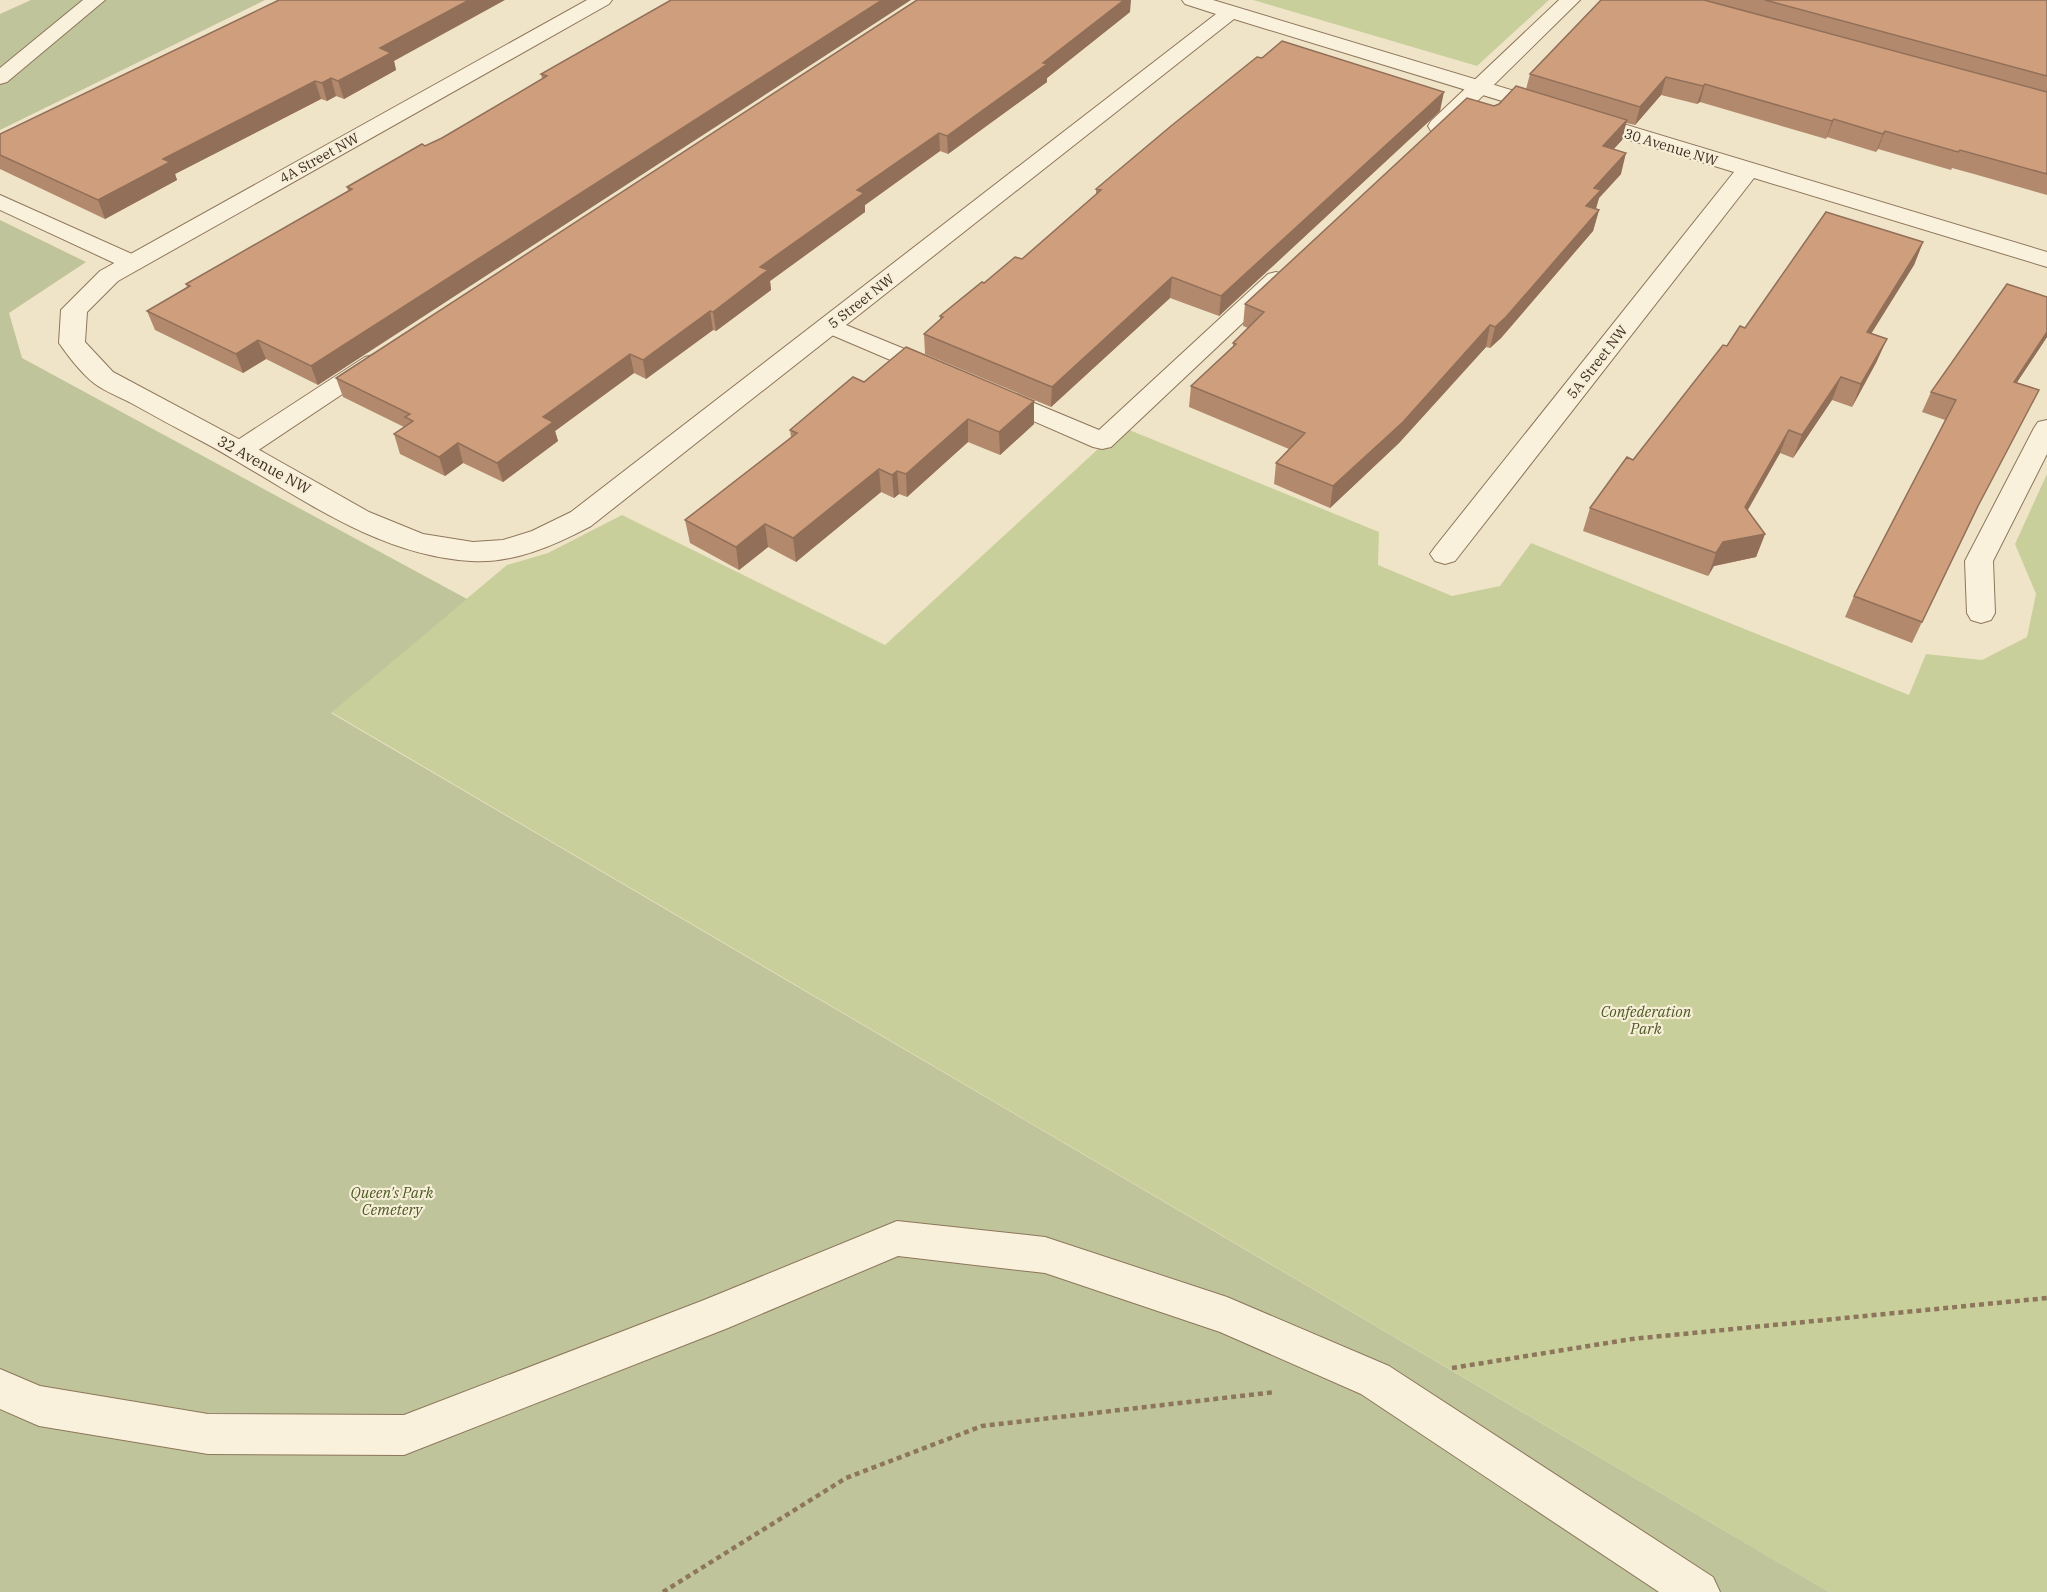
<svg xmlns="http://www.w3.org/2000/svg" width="2047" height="1592" font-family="'IBM Plex Serif',serif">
<rect width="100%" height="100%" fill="#f0e4c8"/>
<path fill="#c9cf9b" d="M1253,0H1549L1477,66Z
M1122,427L1379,532L1378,565L1452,596L1500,586L1531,543L1909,695L1926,654L1982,660L2027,637L2036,594L2015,544L2047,474V1592H1829L331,712L507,565L548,553L622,515L885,645Z"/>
<path fill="#bfc49a" d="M31,0H265L0,130V14Z
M0,220L86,262L9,313L22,358L467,599L331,713L1829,1592H0Z"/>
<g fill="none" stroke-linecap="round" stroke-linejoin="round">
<g stroke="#8d765c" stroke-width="2">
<path id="service" d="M83,0H105L7,82L0,84V68Z
M1559,0H1580L1447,131L1439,132L1431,131L1428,126L1431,121Z
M0,195L141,258L145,263L141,268L133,270L125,268L0,210Z
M1276,272L1284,274L1288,279L1284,284L1111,447L1102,449L1093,447L985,400L981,395L985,390L994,387L1003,390L1099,430L1268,274Z
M829,318L946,366L950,371L946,376L937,379L928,376L820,330L817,325L820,320Z
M374,355L383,357L386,362L383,367L248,457L239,459L230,457L226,451L230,445L365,357Z
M2047,420V454L1993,561L1995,613L1991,620L1981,623L1971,620L1967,613L1965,561L2034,428L2038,422Z
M897,1221L1045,1237L1227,1297L1389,1366L1713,1577L1720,1592H1659L1361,1394L1220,1332L1045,1273L898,1256L728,1328L404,1455L208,1454L39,1426L0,1409V1369L40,1386L208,1414L404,1415L704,1300Z"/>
</g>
<g stroke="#8d765c" stroke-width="2">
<path id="minor" d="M587,0H612L609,4L118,281L87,312L85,342L113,372L263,452L369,512L423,534L473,542L503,540L532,531L571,512L1216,14L1185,4L1182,0H1213L2047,252V267L1754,178L1455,561L1445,564L1435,561L1430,554L1435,547L1734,172L1234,19L591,526C555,545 513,564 471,561C372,555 291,490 207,444C182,431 156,417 131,403C120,397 106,392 95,384C82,374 68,356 59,343L61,310L100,271Z"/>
</g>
<path stroke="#8d765c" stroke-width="4.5" stroke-dasharray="5 4" stroke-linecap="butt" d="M1452,1368L1632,1339L2047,1298
M663,1592L846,1478L982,1426L1275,1392"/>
<use href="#service" fill="#faf1dc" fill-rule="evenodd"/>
<use href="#minor" fill="#faf1dc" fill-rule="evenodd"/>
</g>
<path fill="#b2896c" d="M671,0L318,385L266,359L243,373L155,330L147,311L187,287L186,284L348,191L347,187L425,146L442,138L542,79L541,74Z
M1601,0H2047V195L1974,174L1952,168L1951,170L1878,149L1876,152L1827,137L1826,139L1700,102L1697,104L1661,95L1635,125L1626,123L1622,140L1613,149L1621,174L1599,198L1596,209L1599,210L1593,231L1501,338L1490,348L1486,347L1399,443L1330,508L1274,484L1276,463L1289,449L1189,407L1191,386L1233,347V343L1248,328L1243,326L1245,304L1494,106L1499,104L1526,89L1530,74Z
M1130,12L1047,78V82L948,154L940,151L865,205V212L770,281L771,290L716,331L713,330L646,379L634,373L555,431L558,441L503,482L463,463L445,476L400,454L394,434L404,427L343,397L336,378Z
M394,61L396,70L344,99L336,96L327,101L321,99L175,174L177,180L105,219L0,169V134Z
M1440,111L1219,316L1170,298L1051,407L925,354L924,334L940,320V316L984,283L1022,259L1096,195V189Z
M1923,242L1914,265L1871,333L1877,361L1852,407L1832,400L1793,458L1780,453L1748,510L1765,534L1756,557L1714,566L1708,576L1583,531L1590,508L1633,460L1727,346L1745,328Z
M2047,297V337L2017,382L1974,513L1912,643L1845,617L1854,596L1945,420L1922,412L1931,392Z
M864,382L1034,424L1000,455L968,442L907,497L899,494L894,498L881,492L796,562L768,547L739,570L690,543L685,520L791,437L790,430Z"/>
<path fill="#916f58" d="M469,0H505L394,61L396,70L344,99L338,81L380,48Z
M882,0H911L318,385L311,366Z
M1124,0H1131L1130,12L1047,78V82L948,154L947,136Z
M1666,77L1661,95L1635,125L1640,107Z
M331,78L336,96L327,101L322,83Z
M315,81L321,99L175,174L177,180L105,219L98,200L163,159Z
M1705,84L1700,102L1697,104L1703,86Z
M1444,92L1440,111L1219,316L1221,296Z
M1834,119L1827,137L1826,139L1832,121Z
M1627,120L1622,140L1598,167L1603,146Z
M1885,131L1878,149L1876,152L1883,134Z
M939,133L940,151L865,205V212L770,281L771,290L716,331L713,312L760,267L857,190Z
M1626,153L1621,174L1599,198L1595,211L1586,206L1594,188Z
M1599,210L1593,231L1501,338L1490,348L1495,327Z
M1923,242L1914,265L1858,355L1867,332Z
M1172,277L1170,298L1051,407L1052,387Z
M710,311L713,330L646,379L643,360Z
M1490,325L1486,347L1399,443L1330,508L1333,486Z
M2047,332V337L2004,402L2014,382Z
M1887,339L1877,361L1852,407L1861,384Z
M258,340L266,359L243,373L236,354Z
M630,354L634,373L555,431L558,441L503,482L497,463L543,417Z
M1841,377L1832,400L1793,458L1802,435Z
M1034,401V424L1000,455L999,432Z
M968,419V442L907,497L906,474Z
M1789,430L1780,453L1736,530L1745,507Z
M458,443L463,463L445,476L439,457Z
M879,469L881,492L796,562L793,538Z
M897,471L899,494L894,498L892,475Z
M765,524L768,547L739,570L736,547Z
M1765,534L1756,557L1714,566L1708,576L1716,553L1723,542Z"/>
<path fill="#cf9f7d" stroke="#916f58" stroke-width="1.5" d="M279,0H469L380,48L391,53L338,81L331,78L322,83L315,81L163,159L170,162L98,200L0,155V134Z
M671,0H882L311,366L258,340L236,354L147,311L190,286L186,284L352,189L347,187L422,144L425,146L442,138L547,76L541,74Z
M917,0H1124L1043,63L1047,64L947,136L939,133L857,190L864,193L760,267L768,270L713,312L710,311L643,360L630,354L543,417L553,422L497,463L458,443L439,457L394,434L413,421L405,417L410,414L336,378Z
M1601,0H1704L2047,92V174L1960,150L1958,152L1885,131L1883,134L1834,119L1832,121L1705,84L1703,86L1666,77L1640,107L1530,74Z
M1765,0H2047V76Z
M1282,41L1444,92L1221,296L1172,277L1052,387L924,334L943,317L940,316L982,282L984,283L1015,257L1022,259L1101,190L1096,189L1171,126L1257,57L1262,58Z
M1516,86L1627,120L1603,146L1626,153L1594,188L1601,190L1586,206L1599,210L1506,317L1495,327L1490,325L1403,422L1333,486L1276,463L1305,433L1191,386L1236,344L1233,343L1264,312L1245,304L1467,98L1494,106L1499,104Z
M1826,212L1923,242L1867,332L1887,339L1861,384L1841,377L1802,435L1789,430L1745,507L1765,534L1723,542L1716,553L1590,508L1627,457L1633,460L1723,345L1727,346L1740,326L1745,328Z
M2007,284L2047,297V332L2014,382L2039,390L1978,506L1922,622L1854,596L1956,400L1931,392Z
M906,347L1034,401L999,432L968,419L906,474L897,471L892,475L879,469L793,538L765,524L736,547L685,520L797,433L790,430L853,377L864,382Z"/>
<g text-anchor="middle" stroke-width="4.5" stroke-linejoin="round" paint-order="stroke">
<g font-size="14" fill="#3d2e20" stroke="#f7eed8">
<text transform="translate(1671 147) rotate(17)" y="5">30 Avenue NW</text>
<text transform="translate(319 158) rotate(-29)" y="5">4A Street NW</text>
<text transform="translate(861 301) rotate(-38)" y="5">5 Street NW</text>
<text transform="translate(1597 362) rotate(-52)" y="5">5A Street NW</text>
</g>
<g font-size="15" fill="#3d2e20" stroke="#f7eed8">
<text transform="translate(264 465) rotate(29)" y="5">32 Avenue NW</text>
</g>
<g font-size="15" font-style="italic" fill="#4d5a26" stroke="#f7eed8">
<text x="1646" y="1017">Confederation<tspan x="1646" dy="17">Park</tspan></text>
<text x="392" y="1198">Queen's Park<tspan x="392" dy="17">Cemetery</tspan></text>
</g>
</g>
</svg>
